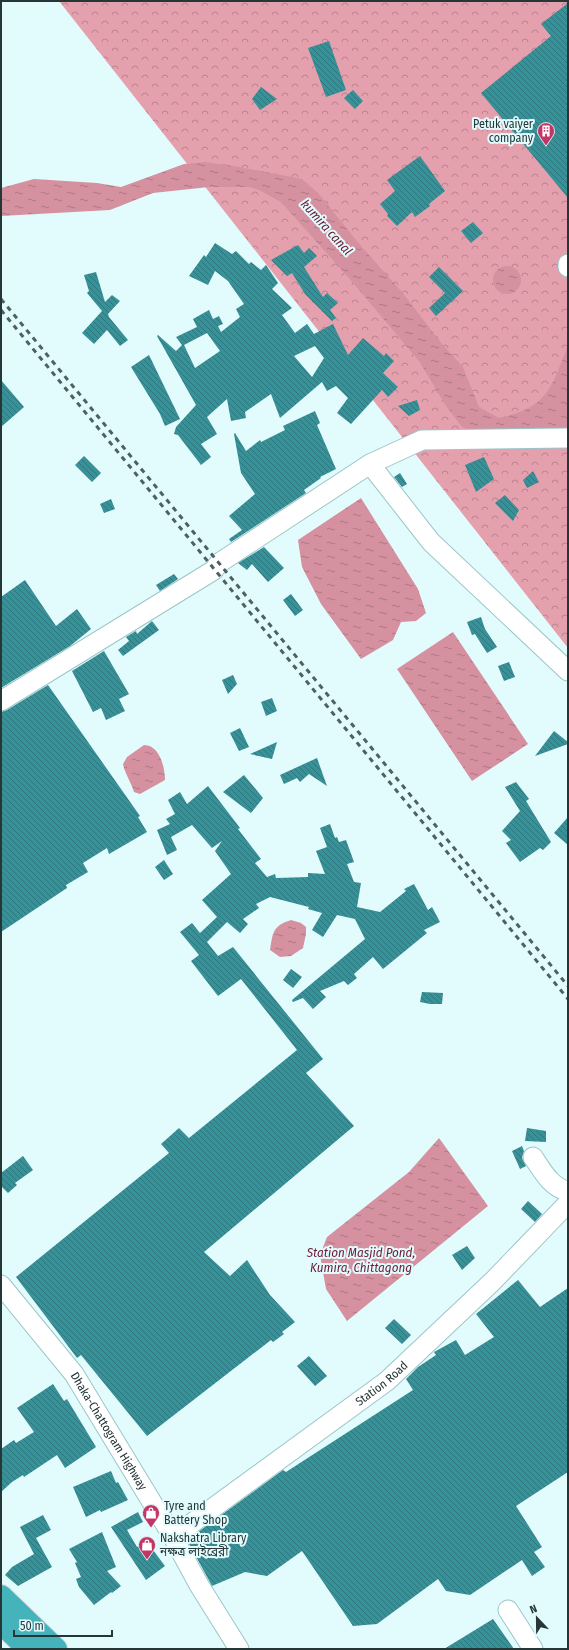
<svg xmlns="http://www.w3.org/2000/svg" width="569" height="1650" font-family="'Fira Sans Condensed','Noto Sans Bengali',sans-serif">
<defs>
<pattern id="forest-crowns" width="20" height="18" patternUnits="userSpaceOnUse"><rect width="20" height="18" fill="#e5a0ae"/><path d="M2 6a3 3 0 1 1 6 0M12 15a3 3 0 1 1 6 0" fill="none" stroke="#b9838e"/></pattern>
<pattern id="water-ripples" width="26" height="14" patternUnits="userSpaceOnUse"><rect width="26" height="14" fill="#d5919f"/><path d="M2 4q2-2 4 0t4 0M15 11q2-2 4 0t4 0" fill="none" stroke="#ad7782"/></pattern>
<pattern id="building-back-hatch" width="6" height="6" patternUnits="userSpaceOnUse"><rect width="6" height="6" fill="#379198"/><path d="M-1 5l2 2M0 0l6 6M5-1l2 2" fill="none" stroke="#2e777d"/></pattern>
</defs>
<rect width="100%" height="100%" fill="#e2fbfd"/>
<path fill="url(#forest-crowns)" d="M59,1H568V648Z"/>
<path fill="url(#water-ripples)" d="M205,162L234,166L302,179L318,193L361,246L402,292L442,344L463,367L479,407L499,418C548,407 551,389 568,345V430L481,435L462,427L446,406L419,361L348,277L281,202L259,190L249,187H209L153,193L110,210L1,216V188L34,179L97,183L121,187L184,164Z
M493 280a14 14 0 1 1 28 0a14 14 0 1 1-28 0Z
M361,498L418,589L426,613L416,621L401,622L393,640L361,659L321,604L302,567L298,540Z
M453,632L528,744L472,781L397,669Z
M144,745C160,745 165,768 165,780L140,794L134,792C131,782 125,774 123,764L127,757Z
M291,920L301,923L306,927V934L303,948L291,956L280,957L270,950C273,933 272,926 291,920Z
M439,1138L488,1206L347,1321L326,1289L320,1255L327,1237L409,1172Z"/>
<path fill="url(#building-back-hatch)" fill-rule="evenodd" d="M568,3V198L481,93L551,36L541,24Z
M329,41L346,90L326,97L308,48Z
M261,87L277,99L260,110L252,99Z
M353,90L363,101L355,109L344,98Z
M420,156L445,191L429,204L430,206L415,217L412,212L397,226L387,216L388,214L380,204L395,191L387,180Z
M473,222L483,233L471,243L461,231Z
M215,243L232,254L236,251L249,264L251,262L261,270L266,265L278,283L272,289L292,308L282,315L295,333L307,324L314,334L333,324L348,355L363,338L384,356L386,353L394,361L383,373L398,387L388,397L382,390L351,424L337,413L348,398L336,386L327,391L322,382L280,418L271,394L245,412L246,418L231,421L227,399L207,417L217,434L201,444L211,457L201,465L178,435L174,434L176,427L196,405L157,336L158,335L176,351L182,345L176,337L197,327L193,319L209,310L213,319L219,316L223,324L218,326L221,332L240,317L236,309L244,304L228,281L215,271L208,285L189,276L204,255L206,257ZM207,333L220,351L195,368L184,345ZM315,346L324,358L312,377L294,356Z
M298,245L304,253L309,248L317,256L304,267L323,297L327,293L338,303L330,310L336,318L332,321L305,294L292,273L287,276L271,260Z
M439,267L463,291L436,316L429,308L445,293L429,277Z
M96,272L105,302L112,295L120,301L108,314L109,317L128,340L120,346L107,330L94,344L82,333L102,311L87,293L89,291L84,275Z
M149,355L180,419L165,426L160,414L131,367Z
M1,380L24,407L1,427Z
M417,400L420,410L409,416L398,406Z
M315,411L320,423L317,425L336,469L320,477L321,478L304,490L306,493L231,542L229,539L242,530L229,516L255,494L241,473L234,434L235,433L246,451L260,440L261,442L285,430L283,426Z
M84,456L101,473L92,482L75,465Z
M484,457L494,479L476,492L465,465Z
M533,471L539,482L527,488L523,480Z
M400,473L407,484L402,487L394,477Z
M505,495L519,510L513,521L495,503Z
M111,499L115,509L104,513L100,504Z
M264,547L284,568L268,582L252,564L247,570L238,563Z
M174,574L178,579L160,591L156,585Z
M25,580L56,626L77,609L91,629L70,646L1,688V597Z
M291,594L303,610L295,616L283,600Z
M481,617L485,629L497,647L487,653L475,634L472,635L467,622Z
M152,621L159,630L123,656L118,650L129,641L126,637L136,631L137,634Z
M104,651L129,694L119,699L125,711L106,720L101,708L93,712L72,671Z
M509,662L515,677L504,681L498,666Z
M233,675L237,684L228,694L222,680Z
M48,685L140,816L138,817L147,832L109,854L107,848L83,863L88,872L66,885L67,888L1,932V712L7,710Z
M272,698L277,711L266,716L261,702Z
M240,728L249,747L239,751L230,733Z
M554,731L568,742V744L535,756Z
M277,742L272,759L250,754Z
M317,758L327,786L309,774L300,782L297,778L284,784L280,775Z
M244,775L263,798L251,813L223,792Z
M516,782L529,799L526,801L551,842L543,850L540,848L520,862L506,843L511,840L502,831L520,811L505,787Z
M208,786L240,828L238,829L261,859L255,863L267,877L275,874L276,878L308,877V873L325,874L316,851L327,847L320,828L330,824L335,838L337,837L339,842L346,840L354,862L347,864L354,882L361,883L357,907L380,912L406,891L404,889L414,884L428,910L432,907L440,922L424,930L427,933L383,969L373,957L354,974L357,978L348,985L344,981L320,991L326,997L313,1009L303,998L293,1002L292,1000L365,939L355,919L337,915L323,937L312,930L322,913L308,909L309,907L270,897L256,904L259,908L243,919L248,924L240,933L227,922L207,942L218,956L233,947L323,1059L306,1073L354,1126L204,1252L230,1276L247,1260L270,1295L295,1322L282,1332L284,1334L273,1342L271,1340L147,1436L81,1355L77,1358L16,1277L169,1153L161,1144L179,1128L189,1138L297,1050L241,979L218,996L191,961L199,955L180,932L192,923L200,933L217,917L202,900L231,874L215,851L222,841L212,848L192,825L171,837L177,850L167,855L157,830L170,824L166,819L175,814L168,800L180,792L187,804Z
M568,817V845L554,833Z
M164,860L173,874L164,880L155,867Z
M291,969L302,977L293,988L283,980Z
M422,992L443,993L442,1004H430L420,1002Z
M527,1128L546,1131V1142L525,1141Z
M522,1146L524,1151L522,1158L526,1166L520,1169L512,1151Z
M23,1156L33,1170L15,1183L17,1185L8,1193L1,1186V1173Z
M528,1201L542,1214L535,1222L521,1209Z
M467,1246L475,1258L462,1270L452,1255Z
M518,1280L540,1307L568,1288V1472L516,1506L542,1547L534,1552L545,1567L532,1576L522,1560L470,1595L446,1591L438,1579L377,1624L353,1626L302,1551L267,1576L245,1572L212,1586L187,1540L283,1470L286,1472L413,1390L406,1379L418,1367L436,1355L434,1352L456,1340L465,1355L494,1337L476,1314Z
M394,1319L411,1335L402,1344L385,1328Z
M309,1356L327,1376L315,1386L297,1366Z
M53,1384L64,1401L67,1399L96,1447L65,1468L57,1455L24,1477L23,1475L12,1482L1,1492V1449L14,1440L16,1443L34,1432L17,1408Z
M111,1471L116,1483L118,1482L128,1500L101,1512L100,1510L86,1517L73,1487Z
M138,1512L143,1522L127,1530L137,1547L147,1542L165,1566L146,1580L111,1527Z
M43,1515L51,1530L36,1538L52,1567L18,1586L5,1575L12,1567L34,1554L20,1527Z
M102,1532L116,1567L107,1571L121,1586L112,1593L111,1592L94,1605L79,1587L76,1579L81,1577L75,1563L77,1562L69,1549Z
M493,1619L514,1649H444Z"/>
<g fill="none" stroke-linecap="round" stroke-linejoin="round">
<g stroke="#9cc6c9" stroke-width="21">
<g id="minor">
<path d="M568,264V267"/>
<path d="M370,464L431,542L568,671"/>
<path d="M1,701L214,570L219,563L370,464L422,440L568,438"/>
<path d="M533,1157C542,1170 551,1188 568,1191"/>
<path id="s1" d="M1,1285L74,1374L173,1537L199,1585L239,1649"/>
<path id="s2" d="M173,1537L387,1381L493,1281L568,1203"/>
<path d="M508,1610L533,1649"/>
</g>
</g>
<g stroke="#d8dbdb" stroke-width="24">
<path id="highway" d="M1,1596L56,1649
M1,1623L28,1649"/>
</g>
<use href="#minor" stroke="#fff" stroke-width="19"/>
<use href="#highway" stroke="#44b3bc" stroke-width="22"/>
<path stroke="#4e6162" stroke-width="3" stroke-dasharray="5 5" stroke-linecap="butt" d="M1,299L568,986
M1,310L568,999"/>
</g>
<defs>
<g id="building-pin" transform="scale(0.9)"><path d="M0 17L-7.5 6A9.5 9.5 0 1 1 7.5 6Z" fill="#c23564" stroke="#e2fbfd"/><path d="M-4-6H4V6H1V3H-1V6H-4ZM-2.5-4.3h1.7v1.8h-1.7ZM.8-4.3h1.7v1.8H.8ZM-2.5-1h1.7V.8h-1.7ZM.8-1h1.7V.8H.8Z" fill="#fff"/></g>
<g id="shop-pin" transform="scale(0.9)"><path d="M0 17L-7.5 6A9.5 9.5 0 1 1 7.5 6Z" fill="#c23564" stroke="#e2fbfd"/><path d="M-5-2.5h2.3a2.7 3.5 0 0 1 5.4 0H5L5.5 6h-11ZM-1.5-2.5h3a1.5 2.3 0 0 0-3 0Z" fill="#fff"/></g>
</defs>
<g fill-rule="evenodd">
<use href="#building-pin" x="546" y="131"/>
<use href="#shop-pin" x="151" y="1513"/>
<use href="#shop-pin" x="147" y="1545"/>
</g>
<g text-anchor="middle" stroke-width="4" stroke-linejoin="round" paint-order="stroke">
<g font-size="12" fill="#253637" stroke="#e2fbfd" text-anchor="start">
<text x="533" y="128" text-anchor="end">Petuk vaiyer<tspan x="533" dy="14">company</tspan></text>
<text x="164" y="1510">Tyre and<tspan x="164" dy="14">Battery Shop</tspan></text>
<text x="160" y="1542">Nakshatra Library<tspan x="160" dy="14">নক্ষত্র লাইব্রেরী</tspan></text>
</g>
<g font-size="12" fill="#253637" stroke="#e2fbfd">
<text dy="4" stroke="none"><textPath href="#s2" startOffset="259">Station Road</textPath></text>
<text dy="4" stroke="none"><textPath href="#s1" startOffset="182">Dhaka-Chattogram Highway</textPath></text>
</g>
<g font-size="13" font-style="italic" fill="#6d1d37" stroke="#e2fbfd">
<text transform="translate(327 227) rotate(48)" y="5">kumira canal</text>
<text x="361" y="1257">Station Masjid Pond,<tspan x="361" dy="15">Kumira, Chittagong</tspan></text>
</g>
</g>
<rect width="569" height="1650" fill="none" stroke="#253637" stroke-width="4"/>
<g transform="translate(537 1618) rotate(338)" stroke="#e2fbfd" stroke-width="3" paint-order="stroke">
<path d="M0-3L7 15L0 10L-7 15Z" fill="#253637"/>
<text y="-6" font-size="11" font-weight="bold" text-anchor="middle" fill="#253637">N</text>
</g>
<path d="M14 1630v6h98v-6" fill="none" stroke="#253637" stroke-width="2"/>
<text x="20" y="1630" font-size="12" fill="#253637" stroke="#e2fbfd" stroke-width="3" paint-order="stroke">50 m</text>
</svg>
